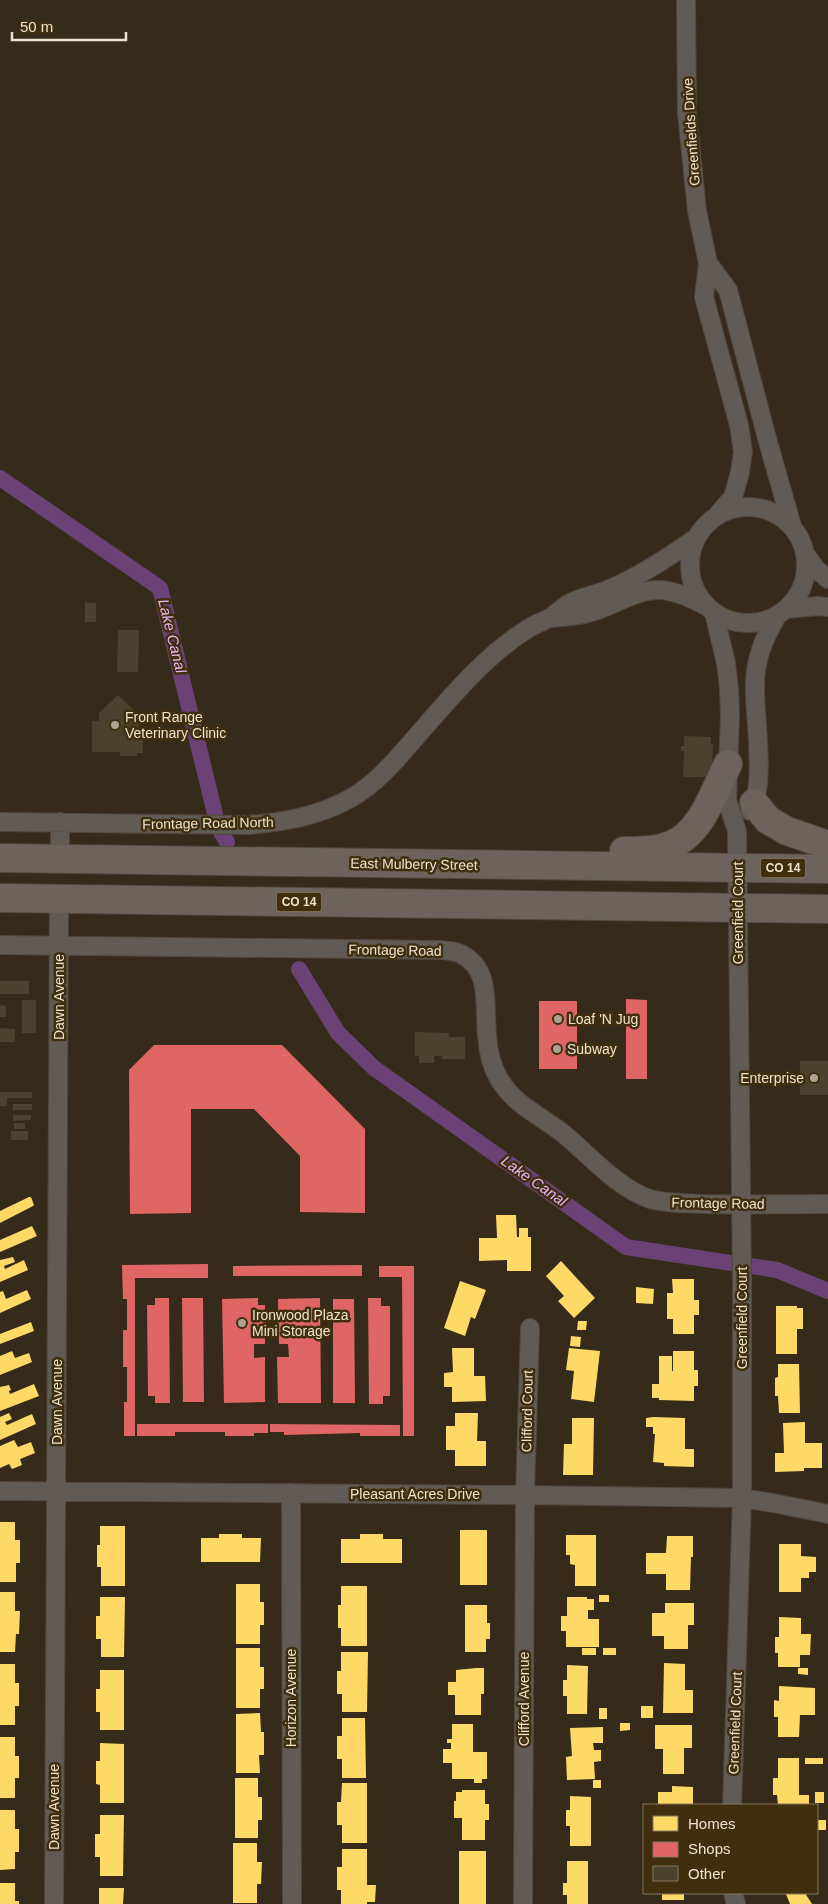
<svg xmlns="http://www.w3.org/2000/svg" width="828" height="1904" font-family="Helvetica,sans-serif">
<rect width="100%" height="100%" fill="#362b1a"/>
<path fill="#ffd966" d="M29,1197H31L34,1205L33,1206L0,1223V1211Z
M496,1215H516L517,1237H519V1228H528V1237H531V1271H507V1260L479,1261V1238H497Z
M32,1226L37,1236L0,1252V1240Z
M13,1257L15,1262L4,1266L5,1269L24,1260L28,1270L0,1282V1260Z
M561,1261L595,1298L574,1318L558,1301L564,1296L546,1276Z
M672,1279H694V1300H699V1315H694V1334H673V1319H667V1293H673Z
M460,1281L486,1290L475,1319L471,1317L465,1336L444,1328Z
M636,1287L654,1289L653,1304L636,1303Z
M27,1290L31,1299L0,1313V1292L3,1291L6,1299Z
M776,1306H797V1308H803V1329H797V1354H776Z
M578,1321H587L586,1330H577Z
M31,1322L34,1331L0,1344V1334Z
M571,1336L581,1337L580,1347L570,1346Z
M452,1348H474V1376H485L486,1401L452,1402V1387H444V1373L453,1372Z
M569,1348L600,1351L594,1402L571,1399L574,1371L566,1370Z
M12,1351L15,1358L29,1353L32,1362L0,1375V1356Z
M673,1351H694V1370H698V1386H694V1401L659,1400V1398H652V1384H659V1356H672V1371H673Z
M778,1364H799L800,1413H779L778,1396H775V1378L778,1377Z
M34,1384L39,1396L0,1411V1387L9,1385L11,1390L9,1391L10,1394Z
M9,1413L12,1419L5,1422L7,1425L32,1414L36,1424L0,1440V1417Z
M455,1413H478L477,1441H486V1466H455V1450H446V1426H455Z
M653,1417L685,1418V1449H694V1467L664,1466V1463L653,1462L655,1434H653V1427H646V1418Z
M572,1418H594L593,1475H563L564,1444H572Z
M805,1422V1443H822V1468H804V1471L775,1472V1453H784L783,1423Z
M14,1440L18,1447L31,1442L35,1453L20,1459L22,1465L12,1469L9,1464L0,1468V1446Z
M0,1522H15V1540H20V1563H16V1582H0Z
M100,1526H125V1586H101V1567H97V1545H100Z
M460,1530H487V1585H460Z
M219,1534H242V1538H261L260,1562H201V1538H219Z
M360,1534H383V1539H402V1563H341V1539H360Z
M566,1535H596V1586H575V1565L570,1564V1555H566Z
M667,1536H693V1557H691L690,1590H666V1574H646V1553H666Z
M779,1544H801V1556L816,1557V1572H809V1578H801V1592H779Z
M236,1584H260V1602H264V1625H260V1644H236Z
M341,1586H367V1646H341V1628H338V1605H341Z
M0,1592H15V1611H20L19,1634H16L15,1652H0Z
M599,1595H609V1602H599Z
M100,1597H125L124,1657H101V1639H96V1616H100Z
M567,1597H587V1599H594V1610H588V1619H599V1647H566V1631H561V1616H567Z
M665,1603H694V1625H688V1649H664V1636H652V1613H665Z
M465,1605H487V1623H490V1639H486V1652H465Z
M779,1617L801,1618V1634H811L810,1655H800V1667H778V1653H775V1637H779Z
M236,1648H260V1667H264V1689H260V1708H236Z
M582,1648H596V1655H582Z
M603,1648H616V1655H603Z
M341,1652H368L367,1712H342V1694H337V1671H341Z
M664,1663L685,1664V1690H693V1713H663Z
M0,1664H15V1683H19V1706H15V1725H0Z
M567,1665L588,1666L587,1714H567V1696H563V1680H567Z
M476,1668H484V1694H481V1715H455V1695H448V1682H456V1670Z
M798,1668H808V1675L798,1674Z
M100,1670H124V1730H100V1712H96V1689H100Z
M779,1686L815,1688V1715H800L799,1737H778V1717H774V1700L779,1701Z
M641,1706H653V1718H641Z
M599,1708H607V1719H599Z
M260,1713L261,1732H264V1755H259L260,1773H236V1714Z
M342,1718H365L366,1778H342V1759H337V1736H342Z
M620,1723H630V1730L620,1731Z
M452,1724H473V1752H487V1779H482V1783H474V1779H452V1763H443V1749H451V1743H447V1739H452Z
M655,1725H692V1748H684V1774H663V1749H655Z
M603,1727V1743H593L594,1750H601V1761L594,1762L595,1779L567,1780L566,1757L572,1756L570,1728Z
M0,1737H15V1756H19V1778H15V1798H0Z
M100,1743L124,1744V1803H100V1785L96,1784V1761H100Z
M778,1758H799V1795H809V1805H778L777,1795H773V1778H778Z
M805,1758H823V1764H805Z
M235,1778H258V1797H262V1820H258V1838H235Z
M593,1780H601V1788H593Z
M342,1783H367V1843H342V1825H337V1802H341Z
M672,1786L693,1787V1805H658V1792H672Z
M462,1790H485V1804H489V1820H485V1840H462V1818H454V1801H456V1792H462Z
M815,1792H824V1803H815Z
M570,1796L591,1797V1846H570V1826H566V1810H570Z
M0,1810H15V1829H19V1852H15V1869L0,1870Z
M100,1815H124L123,1876H100V1857H95V1834H100Z
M817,1820H826V1830H817Z
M233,1843H257V1862H262L261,1884H257V1903H233Z
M342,1849H367V1885H376L375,1902H367V1904H341V1890H337V1867H342Z
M459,1851H486V1904H459Z
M567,1861H588V1904H567V1895H563V1883H567Z
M0,1883H15V1901H19V1904H0Z
M99,1888H124L123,1904H99Z
M662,1893H684V1900H662Z
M790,1893H805L812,1904H790L786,1894Z"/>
<path fill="#e06666" d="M626,999L647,1000V1079H626Z
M539,1001H577V1069H539Z
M154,1045H282L365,1129V1213L300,1212V1156L254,1109H191V1213L130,1214L129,1070Z
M208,1264V1278H135V1436H124V1402H127V1367H123V1330H127V1299H123L122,1265Z
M362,1265V1276H233V1266Z
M379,1266H414V1436H403L402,1277H379Z
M155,1298H169L170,1403H155V1396H148L147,1305H155Z
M182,1298H203L204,1402H183Z
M258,1298V1305H265V1344H254V1358L265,1357V1402L224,1403L222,1299Z
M320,1298L321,1403H278L277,1357H289L288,1344H279L278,1299Z
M368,1298H381V1306H390V1396H383V1404H369Z
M333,1299H354L355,1403H333Z
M137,1424H268V1433H254V1436H225V1432H175V1436H137Z
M270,1424L400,1425V1436H360V1433L284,1435V1432H270Z"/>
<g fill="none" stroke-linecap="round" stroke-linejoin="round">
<path stroke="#6a4275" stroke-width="16" d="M0,478L160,588L215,814
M221,832L227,842
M299,969L338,1033L374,1068L626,1247L777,1270L828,1291"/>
</g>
<path fill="#4c412e" d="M85,602L96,603V622H85Z
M118,630H139L138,672H117Z
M118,695L139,715V730H143V753H137V756H120V752H92V721H99V713Z
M684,736L711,737V744H713L712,771L710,777H683L684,751H681V746H684Z
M0,981H29V994H0Z
M22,1000H36V1033H22Z
M0,1005L6,1006V1017H0Z
M0,1028L15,1029V1042H0Z
M415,1032L449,1033V1037H465V1059H442V1056H434V1063H419V1056H415Z
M800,1061H828V1095H800Z
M0,1092H32V1098H7V1106H0Z
M13,1104H32V1110H13Z
M13,1115H31V1120L13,1121Z
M14,1123H25V1129H14Z
M11,1131H28V1140H11Z"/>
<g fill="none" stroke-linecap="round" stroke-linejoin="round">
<g stroke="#51473a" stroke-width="20">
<path id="minor" d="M686,0L687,113L697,211L708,263L704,297L739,425L743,452L740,472L733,497L718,514
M708,263L728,290L768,442L792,526
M690 565a58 58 0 1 1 116 0a58 58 0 1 1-116 0Z
M806,555L816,569L828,579
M787,609L818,606L828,607
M714,613L726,663L729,689L730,715L727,800L737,831L742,1281V1498L732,1805
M550,618C565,617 580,616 595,611C616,604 638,589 661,590C676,591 691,598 704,605
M750,811C767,786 754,717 755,685C755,659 764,638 777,616
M0,822L249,825C285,822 319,816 351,798C377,783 396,760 416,737C449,699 487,653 531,627C537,623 545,621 551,617C558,613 565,605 572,602C585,596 599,594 612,588C642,575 669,557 696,538
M60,859V822
M0,945L442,950C448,951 456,951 461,954C492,969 484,1007 487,1036C488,1050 492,1067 499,1079C516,1107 542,1116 565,1135C590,1156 619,1189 650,1199C668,1204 688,1203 706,1204C747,1205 787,1204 828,1204
M0,1491L525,1495L742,1498L773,1503L828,1514
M291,1493L292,1904
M733,1893L736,1904
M54,1904L59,899
M523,1904L525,1495L530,1328"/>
</g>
<g stroke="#51473a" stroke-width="30">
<path id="trunk" d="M754,803L768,820L787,831L828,845
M624,851C639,851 656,851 671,845C702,833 714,791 728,764
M0,858L828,869
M0,898L828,909"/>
</g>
<use href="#minor" stroke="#605b55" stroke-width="18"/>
<use href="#trunk" stroke="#6c645c" stroke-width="28"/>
</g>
<g fill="#aea291" stroke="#412e0f" stroke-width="2">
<circle cx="115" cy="725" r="5"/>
<circle cx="558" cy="1019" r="5"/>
<circle cx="557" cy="1049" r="5"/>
<circle cx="814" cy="1078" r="5"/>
<circle cx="242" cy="1323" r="5"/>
</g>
<g text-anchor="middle" stroke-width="5" stroke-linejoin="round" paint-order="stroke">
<g fill="#412e0f" stroke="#baac97" stroke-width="1">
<rect x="760.5" y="858.5" width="45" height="19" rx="4"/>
<rect x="276.5" y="892.5" width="45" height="19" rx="4"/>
</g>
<g font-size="12" font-weight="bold" fill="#eee2d1">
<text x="783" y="872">CO 14</text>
<text x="299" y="906">CO 14</text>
</g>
<g font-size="14" fill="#eee2d1" stroke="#412e0f">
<text transform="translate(691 132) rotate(-94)" y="5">Greenfields Drive</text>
<text transform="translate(208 823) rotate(-1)" y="5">Frontage Road North</text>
<text transform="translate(414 864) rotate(1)" y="5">East Mulberry Street</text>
<text transform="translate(738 913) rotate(-90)" y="5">Greenfield Court</text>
<text transform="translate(395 950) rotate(1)" y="5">Frontage Road</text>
<text transform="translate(59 997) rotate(-90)" y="5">Dawn Avenue</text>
<text transform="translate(718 1203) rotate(1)" y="5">Frontage Road</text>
<text transform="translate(742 1318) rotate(-90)" y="5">Greenfield Court</text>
<text transform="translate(57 1402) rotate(-90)" y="5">Dawn Avenue</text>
<text transform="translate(527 1411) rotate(-89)" y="5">Clifford Court</text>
<text x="415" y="1499">Pleasant Acres Drive</text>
<text transform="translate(291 1698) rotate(-90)" y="5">Horizon Avenue</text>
<text transform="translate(524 1699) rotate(-90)" y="5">Clifford Avenue</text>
<text transform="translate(735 1723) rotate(-88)" y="5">Greenfield Court</text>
<text transform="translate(54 1807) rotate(-90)" y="5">Dawn Avenue</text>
</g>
<g font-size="14" fill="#eee2d1" stroke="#412e0f" text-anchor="start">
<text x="125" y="722">Front Range<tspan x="125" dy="16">Veterinary Clinic</tspan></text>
<text x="568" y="1024">Loaf 'N Jug</text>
<text x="567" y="1054">Subway</text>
<text x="804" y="1083" text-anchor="end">Enterprise</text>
<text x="252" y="1320">Ironwood Plaza<tspan x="252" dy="16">Mini Storage</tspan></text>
</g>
<g font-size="15" font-style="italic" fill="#e8b6f9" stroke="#412e0f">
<text transform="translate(172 636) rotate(76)" y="5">Lake Canal</text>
<text transform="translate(534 1181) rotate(35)" y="5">Lake Canal</text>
</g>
</g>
<rect x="643" y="1804" width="175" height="90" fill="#412e0f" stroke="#86765d"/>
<rect x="653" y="1816" width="25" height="15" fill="#ffd966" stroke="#86765d"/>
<text x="688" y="1829" font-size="15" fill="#eee2d1">Homes</text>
<rect x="653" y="1842" width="25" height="15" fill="#e06666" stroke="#86765d"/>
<text x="688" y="1854" font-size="15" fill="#eee2d1">Shops</text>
<rect x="653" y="1866" width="25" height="15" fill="#4c412e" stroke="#86765d"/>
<text x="688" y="1879" font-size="15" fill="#eee2d1">Other</text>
<path d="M12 32v8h114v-8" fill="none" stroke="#eee2d1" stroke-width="2.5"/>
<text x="20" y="32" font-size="15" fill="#eee2d1" stroke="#412e0f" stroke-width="4" paint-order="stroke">50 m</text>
</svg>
